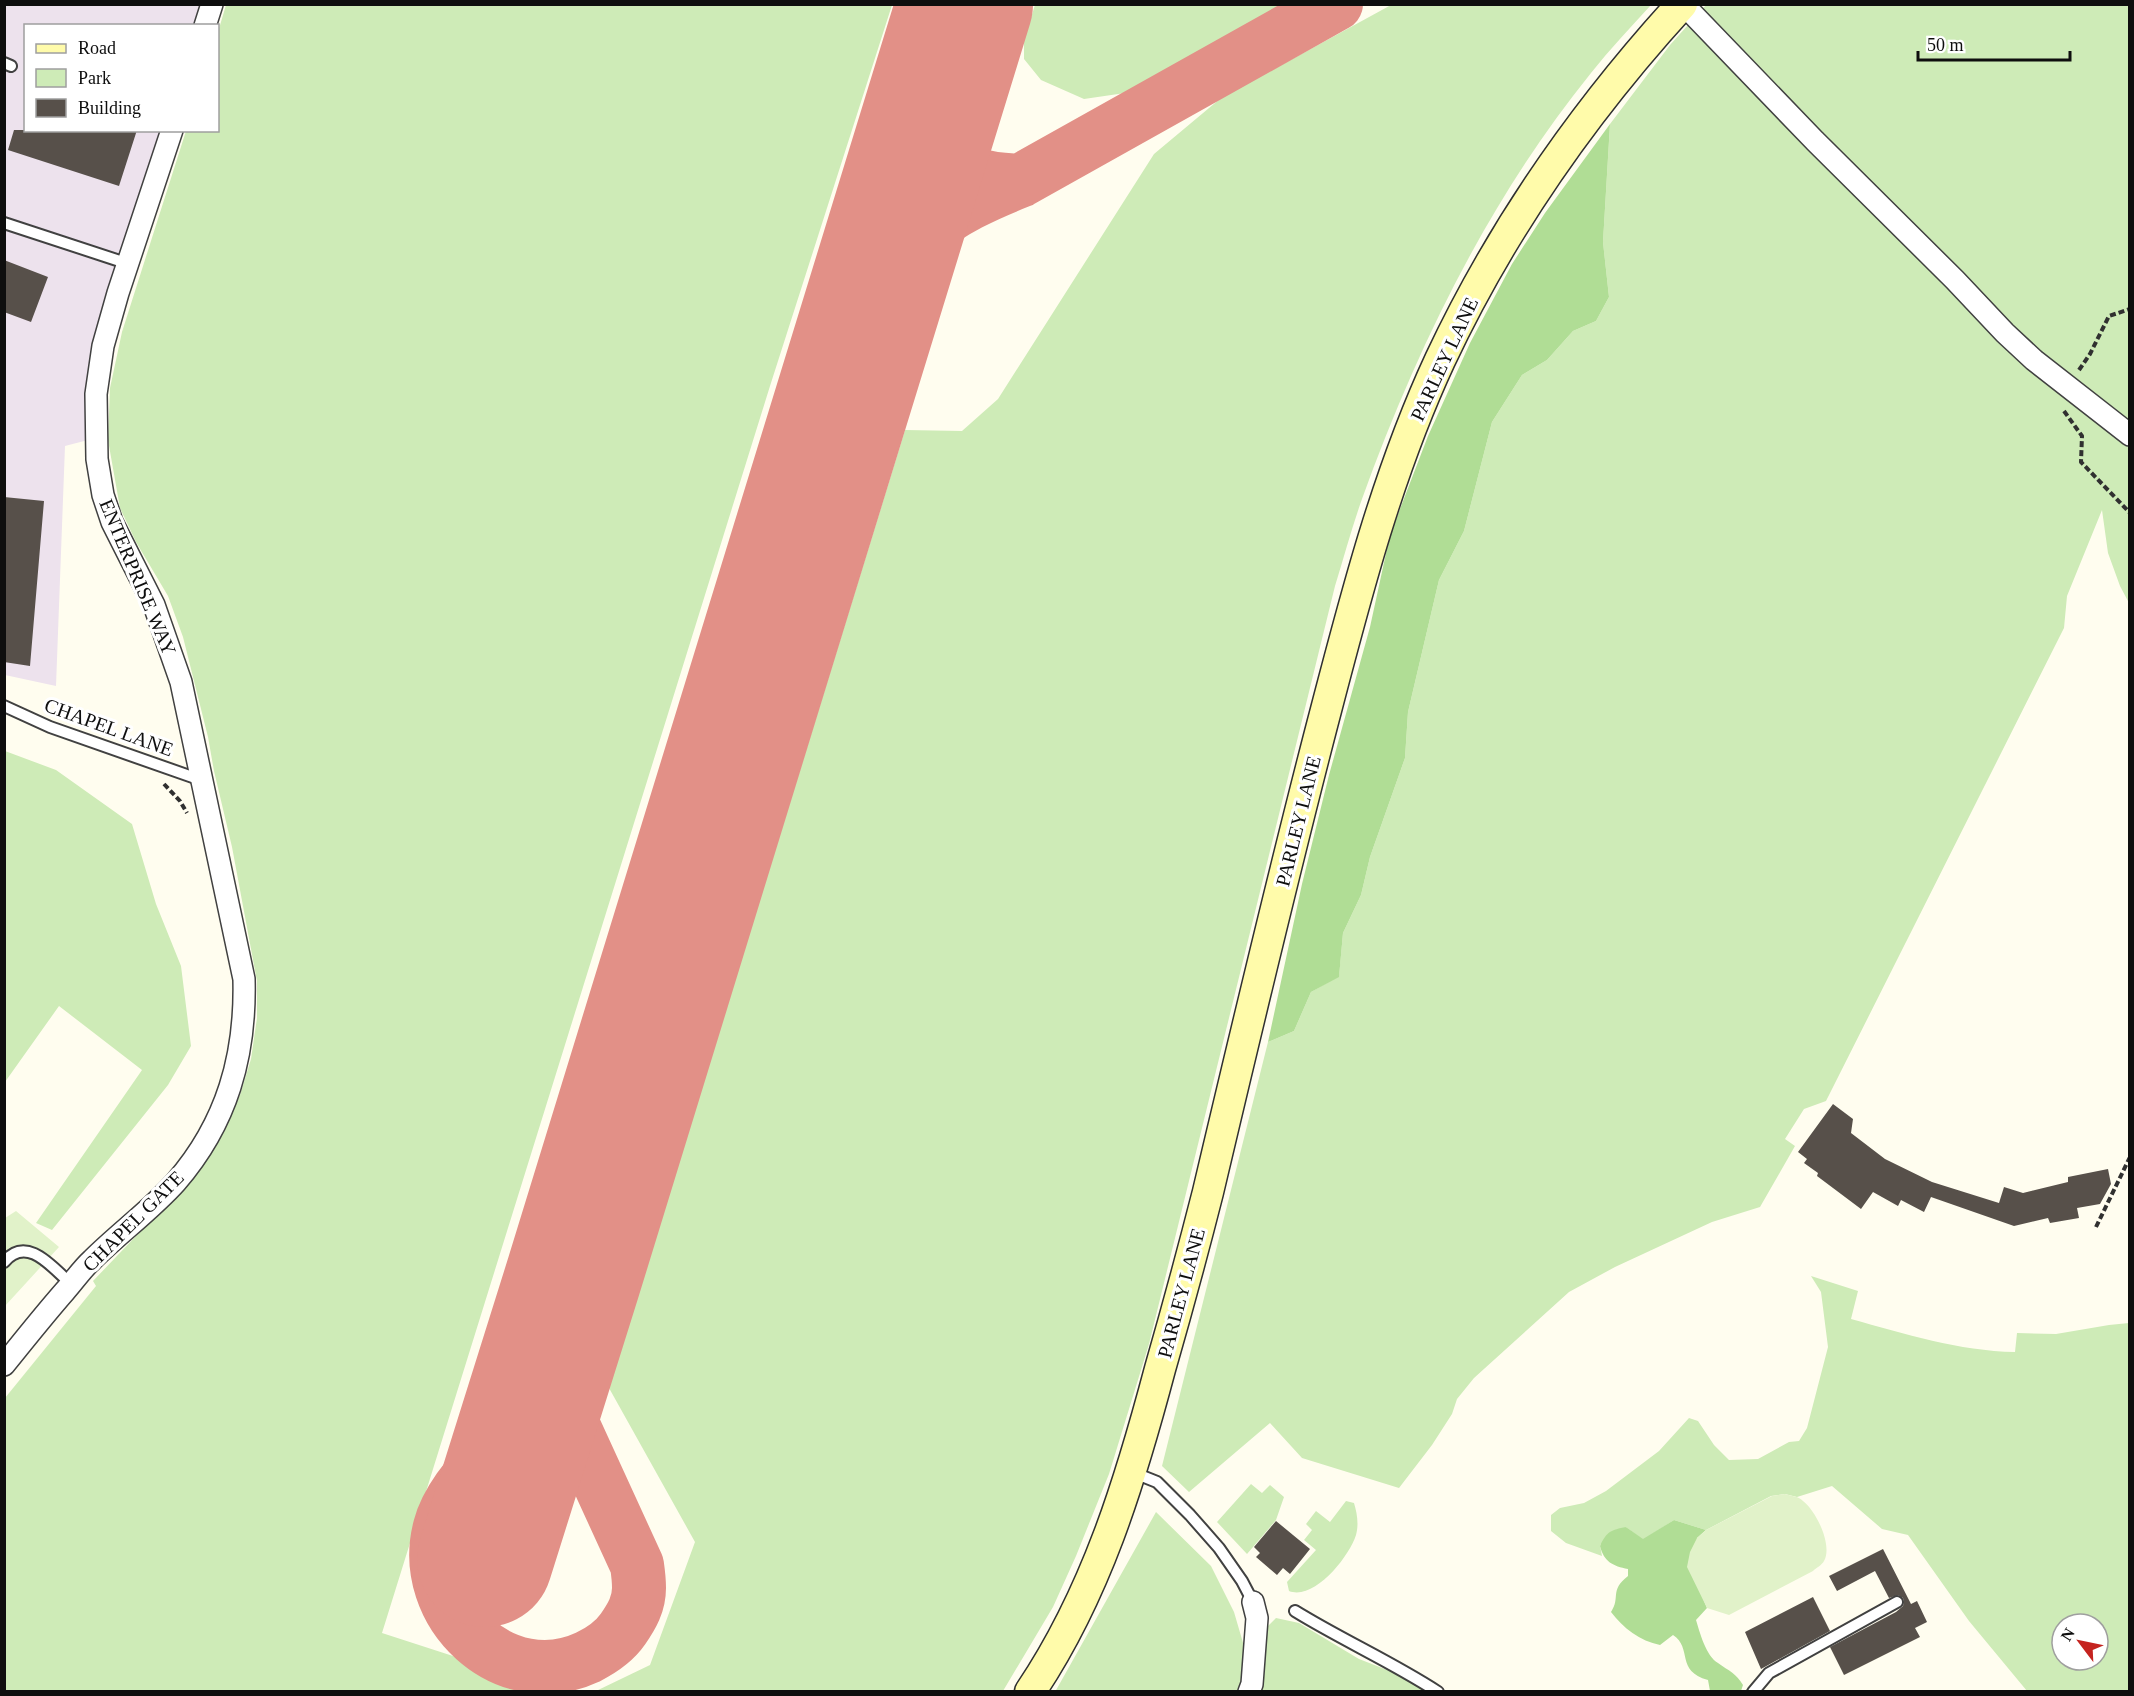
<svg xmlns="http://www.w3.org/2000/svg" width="2134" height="1696" font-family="Georgia,serif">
<rect width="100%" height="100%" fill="#fffdef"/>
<path fill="#ede2ed" d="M5,5H201L195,25L26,26V130L161,131L88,440L65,446L56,686L5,675Z"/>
<path fill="#ceebb7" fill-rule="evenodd" d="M226,5H892L770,386L382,1633L561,1691L5,1692V1398L96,1286L93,1281L182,1188L211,1154L240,1095L251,1059L257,1018V981L232,847L214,771L208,737L183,637L168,596L136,542L120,508L108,440L110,388L122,332L186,131L218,130V32Z
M1035,5V4L1287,5L1125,93L1084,99L1041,80L1024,59V39Z
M1391,5H1651C1631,27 1610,49 1591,73C1489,199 1417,347 1362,499C1352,527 1344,557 1335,586L1149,1344L1109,1474L1076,1556L1053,1607L1003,1691H596L650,1665L695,1542L609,1388L905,430L962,431L998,399L1154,154L1221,98Z
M1706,5H2129V603L2120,586L2108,553L2102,510L2067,596L2064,628L1826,1101L1804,1109L1785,1139L1795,1146L1760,1207L1712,1222L1615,1267L1569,1292L1474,1378L1457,1399L1452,1414L1432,1445L1399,1488L1302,1458L1270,1423L1189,1492L1162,1466L1268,1042L1294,1031L1311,992L1339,976L1343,933L1361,895L1370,857L1405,758L1408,712L1439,580L1464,531L1492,422L1522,375L1547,360L1573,331L1596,321L1609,297L1603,242L1610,124L1670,45Z
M5,751L56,770L132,824L156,904L181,966L191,1046L168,1085L52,1230L36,1223L142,1070L59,1006L5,1082Z
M1811,1276L1858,1291L1851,1319C1905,1334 1959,1351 2015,1352L2017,1333L2056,1334L2109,1325L2129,1323V1691H2027L1969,1621L1908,1535L1882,1529L1832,1486L1797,1497L1785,1494L1771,1496L1706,1530L1674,1520L1643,1540L1626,1527L1600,1545L1602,1556L1566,1543L1551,1531V1515L1560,1508L1584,1503L1606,1491L1659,1451L1689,1418L1698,1421L1714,1445L1729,1460L1758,1459L1789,1442L1799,1441L1807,1428L1828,1347L1821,1292ZM2062,1624H2098V1660H2062Z
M1251,1484L1262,1493L1270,1485L1284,1497L1276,1520L1247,1554L1217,1522Z
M1346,1501L1354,1503C1357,1513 1359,1524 1356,1535C1349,1557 1314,1601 1289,1591L1287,1582L1316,1550L1304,1540L1312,1530L1306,1524L1316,1511L1330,1522Z
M1156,1512L1211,1566L1234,1612L1246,1653L1239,1691L1055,1692Z
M1276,1618L1299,1623L1359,1659L1395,1673L1427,1691L1255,1692L1263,1631Z"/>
<path fill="#b0dd95" d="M1610,124L1603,242L1609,297L1596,321L1573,331L1547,360L1522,375L1492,422L1464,531L1439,580L1408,712L1405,758L1370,857L1361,895L1343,933L1339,977L1311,992L1294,1031L1268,1042L1302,884L1329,775L1370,627L1390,535L1428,436L1470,343L1512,264L1545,213Z
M1674,1520L1706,1530L1697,1538L1702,1596L1707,1608L1696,1620C1700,1633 1706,1656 1718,1663C1729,1671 1736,1673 1743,1685L1741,1691H1710L1708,1680C1675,1671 1693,1648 1673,1635L1660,1645C1640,1641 1623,1628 1611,1612C1621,1597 1609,1591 1628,1576V1569C1613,1566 1604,1562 1600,1546C1607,1531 1611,1530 1626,1527L1643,1539Z"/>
<path fill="#e1f2c9" d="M16,1211L59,1247L5,1306V1218Z
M1785,1494C1791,1496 1798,1496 1803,1501C1816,1511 1833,1545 1824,1561C1822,1565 1816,1568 1813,1571L1729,1615L1707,1608L1687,1567L1690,1552L1697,1538L1706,1530L1772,1496Z"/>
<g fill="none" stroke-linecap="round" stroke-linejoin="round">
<path stroke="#e29087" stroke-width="54" d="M945,68C947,100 942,160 978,175C992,180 1006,180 1020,181
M933,104C938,81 950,45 944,22C942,16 939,10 936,4
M878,286C893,269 907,250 924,234C951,210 987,194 1020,181L1336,4
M545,1369C535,1386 527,1405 515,1420C492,1453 450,1488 440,1527C417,1613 505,1696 588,1657C602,1650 614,1642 623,1629C632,1616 639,1604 639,1588C639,1580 638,1572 637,1565L555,1386L552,1366L554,1342"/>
<path stroke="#e29087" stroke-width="136" d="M485,1559C649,1042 803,522 965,4"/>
</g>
<path fill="#57504a" d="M14,130H137L119,186L8,150Z
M4,260L48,277L31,322L4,312Z
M4,497L44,501L30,666L4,662Z
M1833,1104L1853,1119L1851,1133L1885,1159L1932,1182L1999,1203L2004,1187L2023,1193L2068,1182V1177L2108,1169L2111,1184L2100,1204L2077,1208L2079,1218L2050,1223L2048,1218L2014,1226L1931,1197L1924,1212L1901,1200L1898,1206L1873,1192L1861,1209L1817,1176L1818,1173L1804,1163L1807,1159L1798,1152Z
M1276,1521L1310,1549L1290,1574L1283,1568L1277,1575L1256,1557L1260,1553L1254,1547Z
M1883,1549L1911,1604L1917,1601L1927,1622L1915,1628L1920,1637L1844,1675L1830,1647L1896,1612L1903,1606L1904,1602L1903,1598L1898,1595L1889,1598L1875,1571L1837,1591L1829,1576Z
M1813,1597L1830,1631L1761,1669L1745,1632Z"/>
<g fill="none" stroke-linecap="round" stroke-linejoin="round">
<g stroke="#414141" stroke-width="14">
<path id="lane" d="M4,63L11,66
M4,223L129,264
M4,706L50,727L201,780
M4,1262C27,1234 53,1268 71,1284
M1132,1472L1157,1482L1190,1515L1219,1548L1242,1581L1253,1602
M1295,1611C1342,1640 1392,1662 1438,1692
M1753,1692L1769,1673L1897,1602"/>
</g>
<g stroke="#414141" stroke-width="24">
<path id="street" d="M1683,4L1815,141L1955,280L2005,333L2034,360L2130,435
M205,26L212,4
M4,1365C24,1340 44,1315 65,1291C74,1281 82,1269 92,1260C118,1234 152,1209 176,1182C227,1123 246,1056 244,979L181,682L154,605L112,522L103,495L97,459L96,394L103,346L118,293L172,130
M1249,1692L1252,1684L1257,1618L1253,1602"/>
</g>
<g stroke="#303030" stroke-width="33">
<path id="secondary" d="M1030,1692C1096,1594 1130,1482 1160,1369C1177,1310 1193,1251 1208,1192C1246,1031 1284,870 1326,710C1357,591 1388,472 1440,360C1501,230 1585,110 1682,4"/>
</g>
<path stroke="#303030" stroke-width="4" stroke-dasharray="6 3" stroke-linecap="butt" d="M2079,370L2090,354L2109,316L2130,309
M2064,411L2082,436L2081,462L2130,513
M164,784L180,801L187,813
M2096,1227L2130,1157"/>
<use href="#lane" stroke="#fff" stroke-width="10"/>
<use href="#street" stroke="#fff" stroke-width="21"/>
<use href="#secondary" stroke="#fffbaa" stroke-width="30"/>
</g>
<g text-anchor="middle" stroke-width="6" stroke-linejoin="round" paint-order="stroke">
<g font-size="20" fill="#0e0e0e" stroke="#fff">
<text transform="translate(1444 359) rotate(-65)" y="7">PARLEY LANE</text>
<text transform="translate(138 577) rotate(67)" y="7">ENTERPRISE WAY</text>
<text transform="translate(109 727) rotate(20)" y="7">CHAPEL LANE</text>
<text transform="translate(1298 821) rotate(-76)" y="7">PARLEY LANE</text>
<text transform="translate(133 1221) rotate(-45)" y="7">CHAPEL GATE</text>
<text transform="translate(1181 1293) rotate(-75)" y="7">PARLEY LANE</text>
</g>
</g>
<rect width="2134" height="1696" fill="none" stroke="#0e0e0e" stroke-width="12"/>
<rect x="24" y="24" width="195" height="108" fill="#ffffff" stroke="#9f9f9f" stroke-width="1.5"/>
<rect x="36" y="44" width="30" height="9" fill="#fffbaa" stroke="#9f9f9f" stroke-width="1.5"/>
<text x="78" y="54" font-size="18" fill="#0e0e0e">Road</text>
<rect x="36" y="69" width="30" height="18" fill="#ceebb7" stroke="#9f9f9f" stroke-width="1.5"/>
<text x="78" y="84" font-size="18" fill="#0e0e0e">Park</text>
<rect x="36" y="99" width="30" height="18" fill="#57504a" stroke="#9f9f9f" stroke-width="1.5"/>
<text x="78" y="114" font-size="18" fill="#0e0e0e">Building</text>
<g transform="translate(2080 1642) rotate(302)"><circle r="28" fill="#ffffff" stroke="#9f9f9f" stroke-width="1.5"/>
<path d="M0-4.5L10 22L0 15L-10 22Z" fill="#c5231f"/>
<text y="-9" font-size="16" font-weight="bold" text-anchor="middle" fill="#0e0e0e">N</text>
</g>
<path d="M1918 51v9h152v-9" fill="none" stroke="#0e0e0e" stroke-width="3"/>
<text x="1927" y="51" font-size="18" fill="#0e0e0e" stroke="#ffffff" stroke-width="4.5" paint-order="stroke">50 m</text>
</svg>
